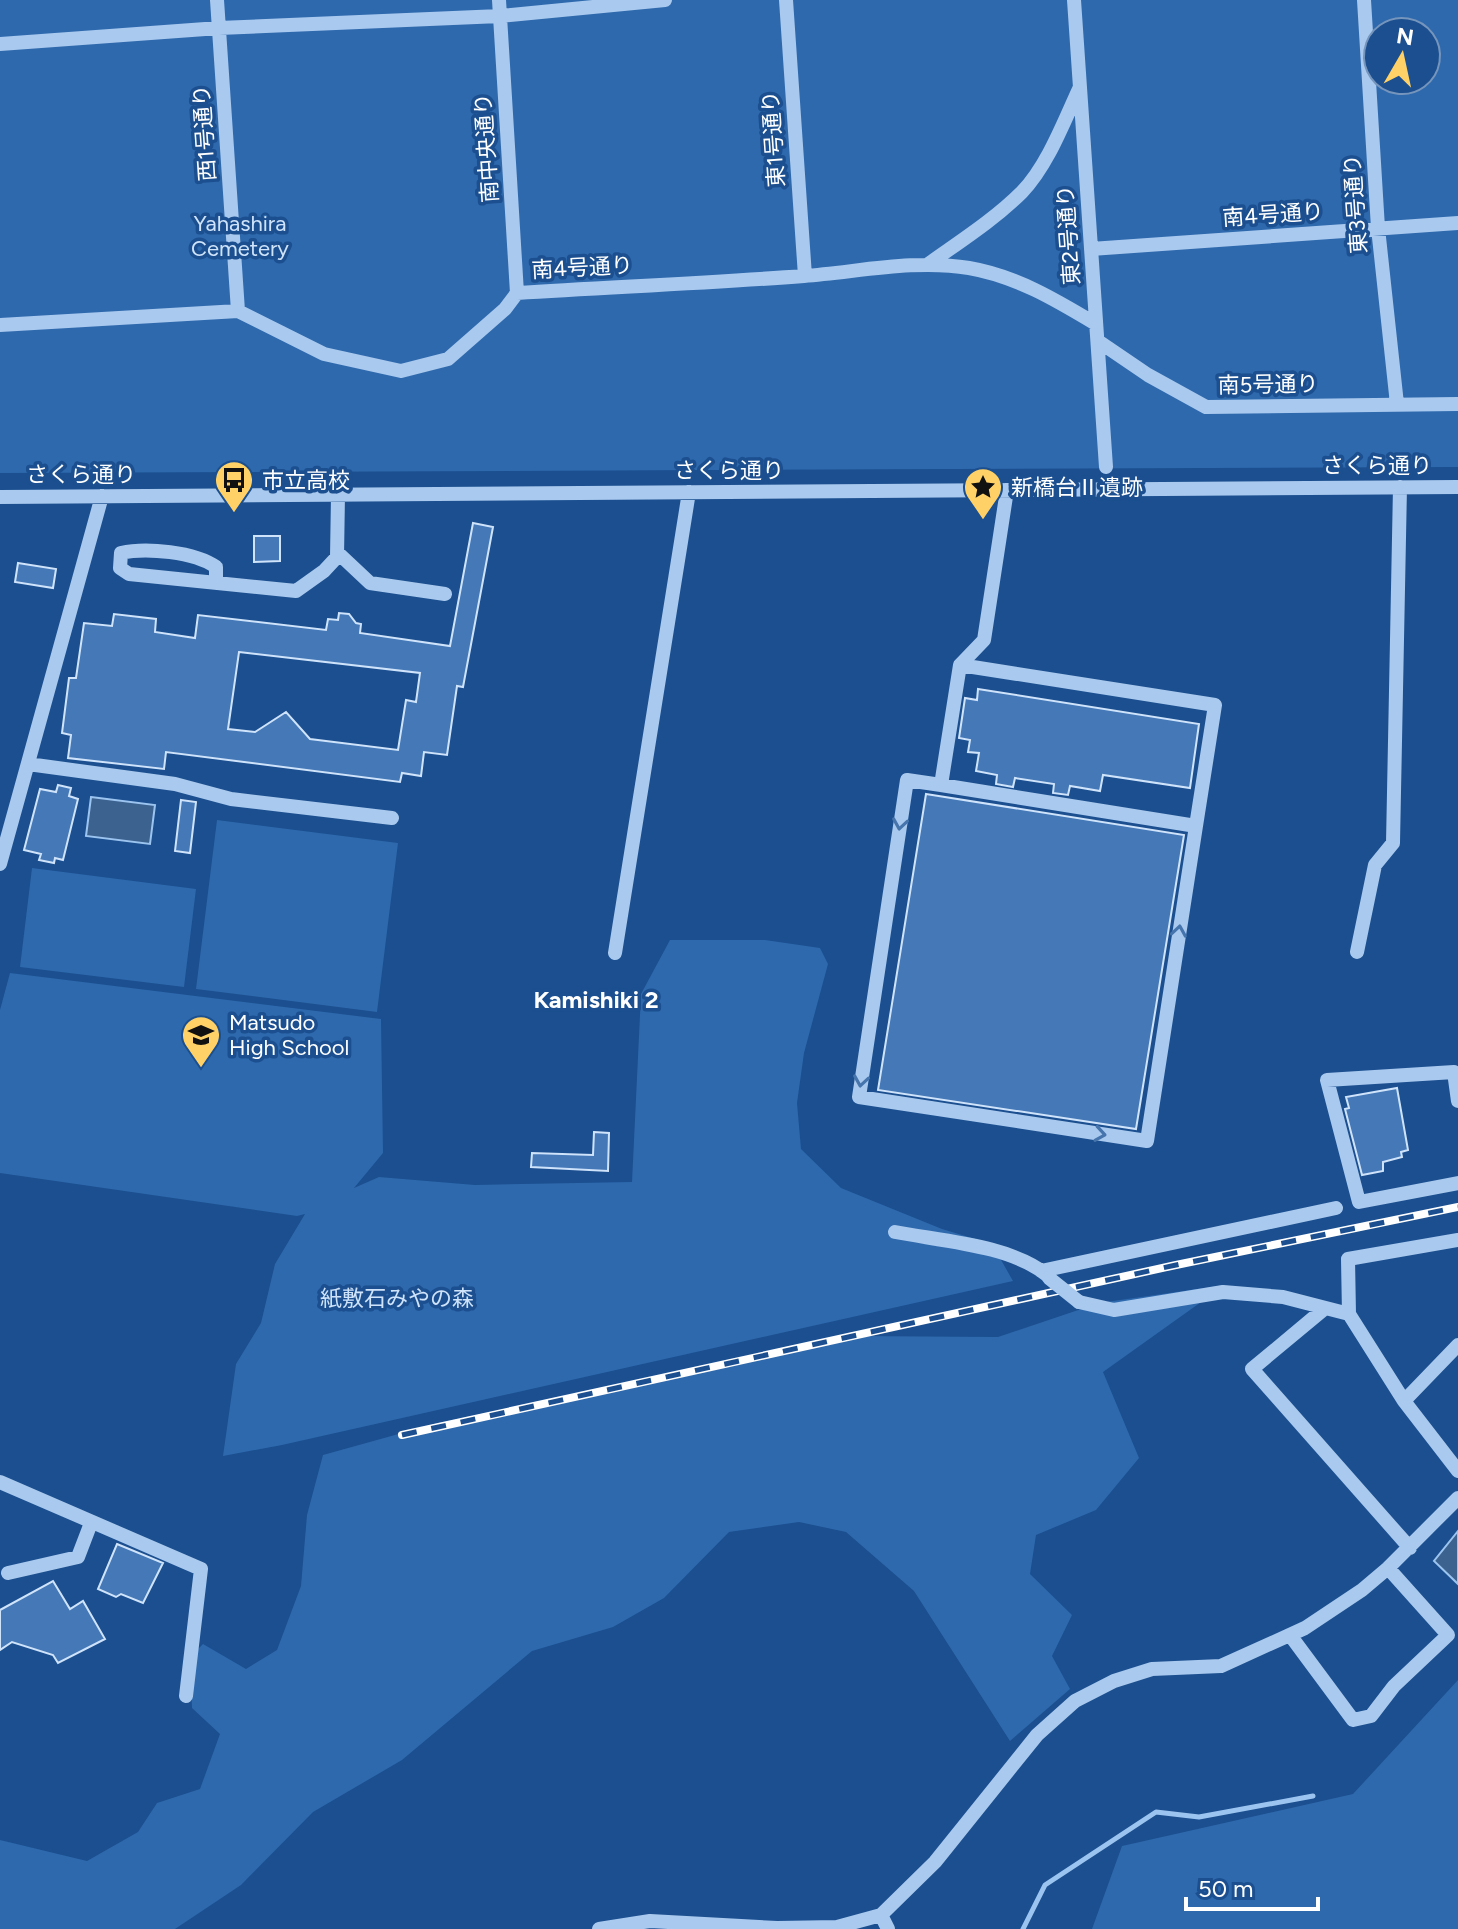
<svg xmlns="http://www.w3.org/2000/svg" width="1458" height="1929" font-family="Figtree,'Noto Sans JP',sans-serif">
<rect width="100%" height="100%" fill="#1b4f8f"/>
<path fill="#2e69ad" fill-rule="evenodd" d="M0,0H1458V467L0,473ZM1378,32H1426V80H1378Z
M217,820L398,843L377,1012L196,989Z
M32,868L196,889L184,987L20,967Z
M670,940H765L820,948L828,964L804,1053L797,1103L801,1149L841,1188L942,1229L992,1244L1013,1281L282,1445L223,1456L236,1364L261,1323L275,1264L305,1214L297,1216L0,1173V1010L10,973L381,1019L383,1153L354,1188L379,1177L475,1185L632,1182L641,994Z
M1225,1285L1103,1372L1139,1458L1096,1510L1036,1535L1030,1574L1072,1615L1052,1656L1070,1689L1010,1741L914,1591L846,1532L799,1522L729,1532L664,1598L613,1627L532,1651L402,1760L313,1812L241,1885L175,1929H0V1840L87,1861L138,1832L157,1803L200,1789L220,1734L192,1708L190,1657L203,1644L246,1669L277,1650L301,1586L307,1515L323,1455L438,1423L855,1336L998,1337L1099,1303Z
M1458,1680V1929H1092L1122,1846L1353,1794Z"/>
<path fill="#3c6290" stroke="#9cc4f0" stroke-width="2" d="M91,797L155,805L150,844L86,836Z
M1458,1531V1584L1434,1561Z"/>
<g fill="none" stroke-linecap="round" stroke-linejoin="round">
<path stroke="#9cc4f0" stroke-width="5" d="M1023,1929L1045,1885L1156,1812L1199,1817L1313,1796"/>
</g>
<path fill="#4478b7" stroke="#cfe3fa" stroke-width="2" fill-rule="evenodd" d="M473,523L493,527L463,687L457,686L447,755L424,752L421,776L402,773L400,782L166,752L164,769L68,758L71,735L62,733L69,678H76L84,623L112,626L114,614L156,619L155,632L195,638L198,615L326,630L328,619L338,620L339,613L349,614L356,623L361,624L360,633L450,646ZM239,652L420,673L416,702L406,700L398,750L310,739L286,712L255,732L228,729Z
M254,536H280V561L254,562Z
M18,563L56,569L53,588L15,582Z
M978,689L1199,724L1190,788L1103,775L1100,791L1070,786L1068,795L1053,793L1054,784L1015,778L1013,787L996,784L997,775L976,771L979,753L968,752L970,740L959,738L965,698L977,700Z
M58,785L71,788L69,796L78,799L63,860L55,858L54,863L39,860L41,854L24,850L40,789L56,792Z
M926,794L1184,835L1136,1129L878,1090Z
M181,800L196,802L190,853L175,851Z
M1397,1088L1408,1150L1401,1152L1402,1157L1383,1162V1171L1362,1175L1345,1109L1349,1108L1346,1097Z
M594,1132L609,1133L608,1171L531,1167L532,1153L593,1155Z
M117,1544L163,1563L143,1603L121,1594L116,1597L98,1589Z
M53,1581L70,1609L83,1601L105,1639L58,1663L53,1655L12,1642L0,1650V1610Z"/>
<g fill="none" stroke-linecap="round" stroke-linejoin="round">
<path stroke="#a9c9ee" stroke-width="14" d="M217,0L238,311
M499,0L517,293
M786,0L805,276
M1074,0L1106,467
M1364,0L1378,228L1397,404
M0,44L219,28L500,16L665,0
M1091,249L1458,223
M927,265C959,242 994,220 1022,192C1048,165 1064,121 1080,87
M0,325L238,311L324,354L401,371L448,359L505,309L517,293C613,287 709,283 804,276C858,272 915,259 969,268C1016,276 1056,300 1096,324
M1098,341L1148,375L1206,407L1458,404
M0,497L1458,487
M337,552L370,583L445,594
M216,583V567C195,552 146,547 121,553L120,568L129,574L296,591L324,571L337,557L338,495
M960,665L1215,705L1196,826L941,785L960,665L984,640L1007,490
M28,764L175,784L231,799L392,818
M941,785L907,780L859,1097L1147,1141L1196,826
M0,864L102,496
M1357,952L1375,865L1393,843L1400,487
M615,953L689,492
M1458,1101L1454,1072L1327,1080L1359,1202L1458,1183
M895,1232C941,1241 1010,1245 1047,1275
M1458,1240L1348,1259L1349,1314L1404,1401L1458,1471
M1041,1271L1336,1208
M1079,1302L1114,1310L1223,1292L1283,1297L1349,1314
M1324,1309L1252,1369L1410,1548
M1404,1401L1458,1345
M0,1482L201,1569L186,1696
M8,1573L78,1557L91,1523
M1290,1635L1353,1720L1371,1716L1394,1686L1448,1635L1388,1568
M599,1929L650,1921L777,1928L837,1927L881,1915
M888,1929L881,1915L935,1862L1037,1735L1075,1701L1114,1681L1152,1669L1221,1666L1305,1628L1362,1590L1388,1568L1458,1498"/>
<g stroke="#fff" stroke-width="8">
<path id="rail" d="M402,1435L1176,1265L1458,1207"/>
</g>
<use href="#rail" stroke="#1b4f8f" stroke-width="5" stroke-dasharray="15" stroke-linecap="butt"/>
<path stroke="#a9c9ee" stroke-width="14" d="M1049,1278L1079,1302"/>
</g>
<defs><path id="oneway-chevron" d="M-2-3.5L2.5 0L-2 3.5" fill="none" stroke-width="1.6" stroke-linecap="round" stroke-linejoin="round" transform="scale(2)"/></defs>
<g stroke="#4674ac">
<use href="#oneway-chevron" transform="translate(900 824) rotate(99)"/>
<use href="#oneway-chevron" transform="translate(1179 931) rotate(-81)"/>
<use href="#oneway-chevron" transform="translate(861 1081) rotate(99)"/>
<use href="#oneway-chevron" transform="translate(1100 1134) rotate(9)"/>
</g>
<defs>
<g id="bus-pin" transform="scale(2)"><path d="M0 17L-7.5 6A9.5 9.5 0 1 1 7.5 6Z" fill="#ffd166" stroke="#1b4f8f"/><path d="M-5-6H5V4H4V6H2V4H-2V6H-4V4H-5ZM-3.5-4V0h7V-4ZM-3.5 1.2v1.5H-2V1.2ZM2 1.2v1.5H3.5V1.2Z" fill="#111"/></g>
<g id="sight-pin" transform="scale(2)"><path d="M0 17L-7.5 6A9.5 9.5 0 1 1 7.5 6Z" fill="#ffd166" stroke="#1b4f8f"/><path d="M0-6L1.8-2.2L6-1.7L2.9 1.2L3.7 5.4L0 3.3L-3.7 5.4L-2.9 1.2L-6-1.7L-1.8-2.2Z" fill="#111"/></g>
<g id="school-pin" transform="scale(2)"><path d="M0 17L-7.5 6A9.5 9.5 0 1 1 7.5 6Z" fill="#ffd166" stroke="#1b4f8f"/><path d="M0-5L7-2L0 1L-7-2ZM-4 1L0 2.5L4 1V4Q0 6-4 4Z" fill="#111"/></g>
</defs>
<g fill-rule="evenodd">
<use href="#bus-pin" x="234" y="480"/>
<use href="#sight-pin" x="983" y="487"/>
<use href="#school-pin" x="201" y="1035"/>
</g>
<g text-anchor="middle" stroke-width="7" stroke-linejoin="round" paint-order="stroke">
<g font-size="22" fill="#fff" stroke="#1b4f8f">
<text transform="translate(204 133) rotate(-94)" y="8">西1号通り</text>
<text transform="translate(773 139) rotate(-94)" y="8">東1号通り</text>
<text transform="translate(486 148) rotate(-94)" y="8">南中央通り</text>
<text transform="translate(1355 204) rotate(-94)" y="8">東3号通り</text>
<text transform="translate(1273 214) rotate(-4)" y="8">南4号通り</text>
<text transform="translate(1068 235) rotate(-94)" y="8">東2号通り</text>
<text transform="translate(582 267) rotate(-3)" y="8">南4号通り</text>
<text transform="translate(1268 384) rotate(-1)" y="8">南5号通り</text>
<text x="1377" y="473">さくら通り</text>
<text x="729" y="478">さくら通り</text>
<text x="81" y="482">さくら通り</text>
</g>
<g font-size="22" fill="#cfe3fa" stroke="#1b4f8f">
<text x="240" y="231">Yahashira<tspan x="240" dy="25">Cemetery</tspan></text>
<text x="397" y="1306">紙敷石みやの森</text>
</g>
<g font-size="22" fill="#fff" stroke="#1b4f8f" text-anchor="start">
<text x="262" y="488">市立高校</text>
<text x="1011" y="495">新橋台Ⅱ遺跡</text>
<text x="229" y="1030">Matsudo<tspan x="229" dy="25">High School</tspan></text>
</g>
<g font-size="24" font-weight="bold" fill="#fff" stroke="#1b4f8f">
<text x="596" y="1008">Kamishiki 2</text>
</g>
</g>
<g transform="translate(1402 56) rotate(9)"><circle r="38" fill="#1b4f8f" stroke="#7695bc" stroke-width="2"/>
<path d="M0-6L14 30L0 20L-14 30Z" fill="#ffd166"/>
<text y="-12" font-size="22" font-weight="bold" text-anchor="middle" fill="#ffffff">N</text>
</g>
<path d="M1186 1897v12h132v-12" fill="none" stroke="#ffffff" stroke-width="4"/>
<text x="1198" y="1897" font-size="24" fill="#ffffff" stroke="#1b4f8f" stroke-width="6" paint-order="stroke">50 m</text>
</svg>
